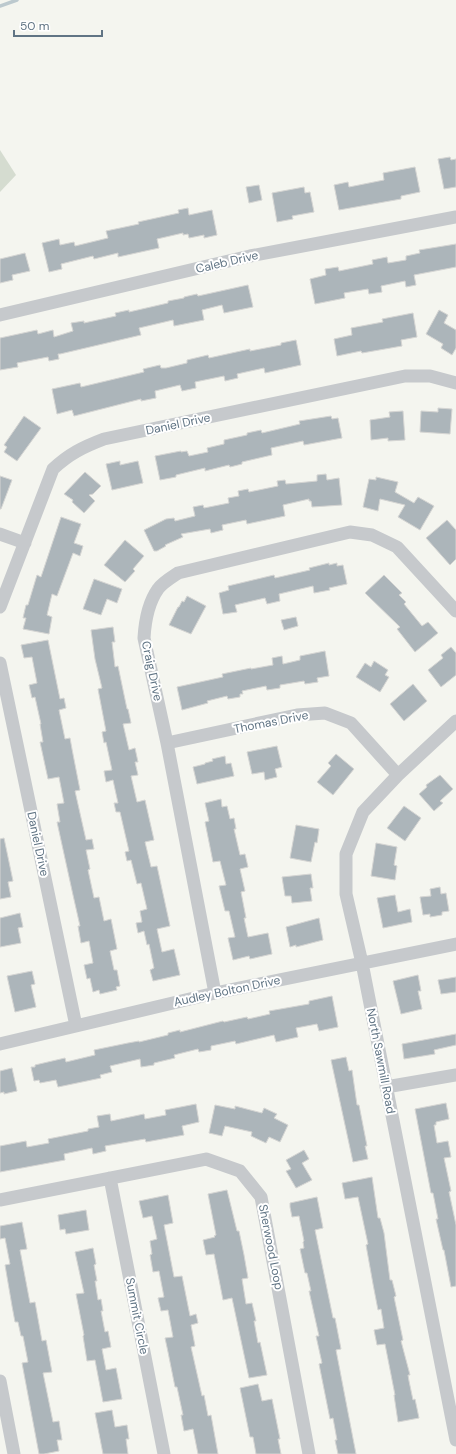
<svg xmlns="http://www.w3.org/2000/svg" width="456" height="1454" font-family="'DM Sans',sans-serif">
<rect width="100%" height="100%" fill="#f4f5ef"/>
<path fill="#d5dcd0" d="M0,150L16,175L0,192Z"/>
<g fill="none" stroke-linecap="round" stroke-linejoin="round">
<path stroke="#bcc9ce" stroke-width="3.5" d="M0,6L17,0"/>
</g>
<path fill="#acb5ba" stroke="#d5d5d3" d="M450,157L451,160L456,159V187L444,189L438,159Z
M415,167L420,192L401,196V199L339,210L334,185L348,182L349,187L384,180L383,173Z
M259,185L262,200L249,203L246,187Z
M304,187L305,193L310,192L314,212L292,216L293,219L277,222L272,193Z
M188,208L189,215L212,210L217,235L204,238V235L189,238L188,234L183,235V233L157,239L159,248L118,257V253L94,259L93,256L61,264L62,269L49,272L42,243L59,239L60,245L74,242L75,246L108,238L106,231L139,224L138,222L179,213L178,210Z
M456,244V267L414,275L416,285L406,287L405,281L381,286L382,292L369,294L368,289L344,293L345,298L315,304L310,279L326,275L325,269L338,267L339,271L373,264L372,260L387,257L388,263L406,260V256L420,253L419,250Z
M25,253L30,271L12,275L13,280L0,283V259Z
M248,285L253,307L224,313L222,305L202,310L204,320L174,326L173,320L139,328L141,335L60,354H58L59,359L49,361L48,357L17,363L18,367L0,370V338L37,330L38,334L53,330L54,337L73,331L71,323L84,321V323L116,316L115,313L129,310V312L168,303V301L184,298V297L197,294L198,296Z
M439,310L448,315L444,323L456,330V348L452,355L441,348L443,344L426,334Z
M413,313L417,337L401,340L402,346L362,353L361,351L337,356L334,339L352,335L351,328L383,322L382,319Z
M296,340L301,365L265,373L264,368L237,374L238,378L225,381L224,376L195,382L196,388L182,391L180,385L155,391L156,398L141,401V399L74,416L72,410L57,414L52,389L80,383L81,387L144,372L143,369L160,365L161,368H166L187,363V360L208,355L209,358L250,349V351L281,345V343Z
M438,408L452,409L450,434L420,432L421,411L438,412Z
M403,411L405,440L388,441V438L371,440L370,420L390,417L389,412Z
M24,416L41,428L17,461L4,452L7,447L4,445Z
M331,416L332,419L338,418L342,438L304,445L303,441L271,448L272,455L242,462V464L230,467L229,465L205,471V468L176,475V477L160,480L155,456L181,451V452L187,451L189,456L208,452L207,448L224,444V440L247,435V433L261,430L262,433L300,424L299,421Z
M120,461V465L138,461L143,483L112,490L106,464Z
M85,472L101,486L93,494L89,495L95,501L84,513L72,502L73,500L64,494Z
M326,474L327,480L339,478L342,505L312,507L311,501H309V499L283,505L285,516L247,524L246,520L222,525L223,530L211,533L210,529L181,534L183,537L165,545L166,546L157,551H154L144,530L166,519L174,518L175,521L195,516L193,507L203,505L204,508L229,503L228,498L239,496L238,491L248,489L249,492L278,486L277,481L285,480L286,484L317,481V475Z
M0,476L12,480L1,509H0Z
M376,477L398,482L395,492L414,503L418,497L434,506L420,530L398,517L405,505L380,499L378,511L363,507L369,479L376,480Z
M61,517L81,524L74,543L83,546L80,556L73,553L57,596L52,594L47,615L52,617L49,634L23,629L26,618H23L26,605H28L37,575L41,577Z
M447,520L456,530V559L450,565L426,538Z
M125,540L144,556L133,569L135,571L125,582L104,565Z
M329,563V565L337,563V566L343,565L347,584L329,588L330,590L314,593L313,586L279,594L280,601L267,604L265,598L235,605L237,612L223,614L219,593L229,590L228,586L274,575L275,578L310,570L309,568Z
M384,575L402,593L399,595L406,602L404,604L422,626L428,622L438,633L415,652L397,629L400,627L365,593Z
M94,579L122,589L117,603L107,599L101,615L83,609Z
M187,596L206,606L191,634L169,625L178,607H179L182,601L184,602Z
M296,617L298,626L284,630L281,620Z
M113,627L115,642H112L115,667L118,666L127,709H128L131,723L123,724L129,750L135,748L138,762H135L138,775L131,776L137,802L145,800L154,840L145,842L151,867L157,866L170,926L157,929L162,952L174,949L180,975L153,981L150,970L154,968L149,944L147,945L144,931L138,933L136,923L142,922L140,911L147,909L141,883L137,884L131,860L127,861L125,852L129,851L120,812H116L114,803H118L113,780L106,782L104,771L112,770L106,742L104,743L102,732L106,731L98,689L102,688L95,659L91,630Z
M48,640L60,699L64,698L66,708L59,710L65,739L70,738L72,749L80,790L75,791L86,840L92,839L94,849L86,850L90,869L88,870L94,898L99,897L104,921L111,919L117,949L110,951L114,970H117L120,986L116,987L117,990L100,994L99,990L93,992L90,978L87,979L84,965L93,963L89,941L81,943L78,926H80L73,895L57,822H60L57,804L64,803L59,777L48,779L40,742H43L40,724H41L35,697L32,698L29,685L37,683L32,657L24,658L21,645Z
M451,647L456,653V675L441,687L428,670L443,658L441,655Z
M325,651L329,676L317,678L318,682L305,684L304,681L280,685V688L267,690L266,686L242,691L243,694H240V697L228,699L227,696L207,701L208,703L182,710L177,687L223,677L222,674L251,668V669L273,665L272,658L282,656L283,664L300,660V656Z
M374,661L388,670L385,675L389,677L380,692L356,677L365,663L371,667Z
M413,684L427,701L404,721L390,704Z
M277,746L282,767L275,769L277,777L265,780L264,772L252,774L247,752Z
M336,754L354,769L333,795L317,782L331,766L328,763Z
M225,756L226,764L231,763L234,776L197,784L193,767L205,764V763L213,761L212,759Z
M440,775L453,789L440,801L443,803L434,811L419,794L427,787L426,785Z
M221,799L222,807L227,806L230,819L234,818L236,829H234L240,855L245,854L248,867L240,869L245,891L241,892L246,918H244L248,937L268,933L272,954L250,959L249,956L233,960L228,938L235,937L229,911H225L219,886L226,885L220,861L213,862L205,822L209,821L205,803Z
M404,806L421,818L405,841L387,828Z
M296,825L319,829L317,843L315,842L311,862L290,858Z
M4,838L13,881L8,882L11,897L0,899V839Z
M376,843L397,847L394,865L397,866L395,880L371,876Z
M311,874L313,888H310L312,901L292,903L291,896H285L282,877Z
M440,887L441,894L446,893L449,911L442,912V915L430,917V914L423,915L420,897L431,896L430,889Z
M395,895L398,912L410,909L412,922L383,928L377,898Z
M20,913L23,927L18,928L21,943L0,947V918Z
M319,918L323,940L296,947V945L290,947L286,927Z
M32,971L35,984L31,985L36,1007L15,1012L7,976Z
M418,975L421,991H418L422,1009L401,1014L393,981Z
M456,977V992L441,994L438,980Z
M332,996L338,1027L319,1031L317,1024L296,1028L298,1037L276,1042L274,1035L236,1044L235,1041L211,1046V1050L199,1052L198,1049L174,1055L175,1058L154,1063V1065L141,1067L140,1059L110,1066L112,1072L100,1075L101,1078L58,1087L56,1080L40,1083L39,1080L34,1081L31,1067H35V1065L65,1058L66,1062L95,1055L94,1050L128,1043L139,1041V1042L168,1035V1033L180,1030V1032L223,1021L224,1022L247,1017L248,1019L270,1014L269,1011L309,1004V1001Z
M456,1034V1045L434,1050L435,1054L404,1059L402,1044Z
M346,1057L349,1071L352,1070L357,1105H359L367,1146H365L368,1159L353,1162L331,1060Z
M12,1068L17,1091L4,1094V1092L0,1093V1071Z
M446,1103L449,1119L436,1122V1125H434L437,1143L448,1141L451,1157L444,1158L451,1191L449,1192L456,1225V1286L451,1287L444,1250H443L436,1219H438L433,1193H431L415,1109Z
M196,1104L199,1122L182,1126L184,1135L146,1142L145,1139L105,1146L106,1151L93,1154L92,1148L64,1154L65,1160L0,1172V1146L26,1141L27,1147L49,1143L48,1139L88,1131V1129L99,1127L97,1116L110,1114L111,1121L144,1114L145,1119L166,1115L165,1110Z
M215,1105L235,1109V1106L262,1113L264,1108L277,1114L274,1118L288,1125L280,1142L269,1137L266,1143L251,1136L252,1132L225,1126L222,1136L209,1133Z
M304,1150L309,1159L302,1163L312,1180L296,1188L286,1171L291,1169L286,1160Z
M372,1177L378,1218H380L384,1233L390,1280H392L396,1296L394,1297L403,1340L401,1341L410,1375H408L409,1381L413,1400L415,1399L419,1418L398,1422L394,1395H395L385,1344L377,1345L374,1330L384,1328L381,1309L378,1310L373,1284L366,1245L368,1244L358,1197L345,1199L342,1183Z
M227,1190L237,1231H239L244,1255L248,1278L242,1279L246,1304L252,1303L256,1321H254L258,1343L260,1342L267,1375L249,1378L232,1298L223,1300L214,1254L206,1255L203,1240L215,1237L214,1236L216,1235L208,1194Z
M168,1195L173,1223L164,1225L174,1277L182,1276L190,1316L196,1314L198,1323L191,1325L195,1346L191,1347L202,1396L204,1395L208,1416L211,1415L218,1454H198L193,1429L184,1431L181,1415H183L177,1387H175L168,1352L165,1338L173,1337L168,1310L161,1311L158,1298L164,1297L159,1271L153,1272L150,1255L152,1254L150,1241L157,1239L152,1216L143,1218L139,1201Z
M317,1197L323,1228L315,1230L333,1318H335L341,1349L336,1350L356,1454H338L335,1440H337L333,1418L330,1419L319,1364L322,1363L316,1336H319L309,1291H311L307,1273H305L300,1249L304,1248L303,1242L304,1241L299,1216L292,1217L290,1207V1203Z
M86,1210L89,1230L66,1234L65,1229L60,1230L58,1215Z
M22,1222L27,1249L20,1250L30,1303L35,1302L42,1341L46,1340L52,1372L43,1373L53,1422L59,1421L62,1440H57L59,1451L44,1454H39L22,1363L28,1362L23,1336H21L18,1322H15L12,1306L5,1265L10,1264L5,1238L0,1239V1226Z
M93,1248L96,1264L94,1265L97,1281H95L98,1300L101,1299L103,1311H101L105,1332L108,1331L111,1347L102,1349L106,1370L116,1368L122,1399L103,1402L95,1360L87,1361L83,1336L84,1335L76,1294L84,1293L75,1252Z
M258,1384L262,1401L272,1399L280,1439H278L281,1454H256L253,1437H250L240,1388Z
M112,1410L115,1427L127,1425L129,1439H126L128,1454H103L95,1413Z"/>
<g fill="none" stroke-linecap="round" stroke-linejoin="round">
<path stroke="#c6c9cc" stroke-width="13" d="M0,315L250,256L456,217
M0,534L25,543
M0,607L53,469C69,454 83,447 104,439L405,376H430L456,383
M0,663L76,1026
M456,721L398,775L363,812L346,854V894L362,963L456,1440
M167,743L297,715L325,713L351,723L398,775
M215,993L167,743L144,638C145,621 148,603 158,589C162,583 172,577 178,573L350,532L372,535L397,547L456,611
M0,1044L215,993L456,944
M386,1087L456,1075
M110,1178L164,1454
M0,1200L206,1159L240,1171L261,1197L309,1454
M0,1381L14,1454"/>
</g>
<g text-anchor="middle" stroke-width="4" stroke-linejoin="round" paint-order="stroke">
<g font-size="12" fill="#607484" stroke="#fff">
<text transform="translate(227 262) rotate(-13)" y="4">Caleb Drive</text>
<text transform="translate(178 424) rotate(-12)" y="4">Daniel Drive</text>
<text transform="translate(152 671) rotate(78)" y="4">Craig Drive</text>
<text transform="translate(271 722) rotate(-11)" y="4">Thomas Drive</text>
<text transform="translate(38 844) rotate(78)" y="4">Daniel Drive</text>
<text transform="translate(227 991) rotate(-12)" y="4">Audley Bolton Drive</text>
<text transform="translate(381 1061) rotate(79)" y="4">North Sawmill Road</text>
<text transform="translate(271 1247) rotate(79)" y="4">Sherwood Loop</text>
<text transform="translate(137 1316) rotate(79)" y="4">Summit Circle</text>
</g>
</g>
<path d="M14 30v6h88v-6" fill="none" stroke="#607484" stroke-width="2"/>
<text x="20" y="30" font-size="12" fill="#607484" stroke="#ffffff" stroke-width="3" paint-order="stroke">50 m</text>
</svg>
